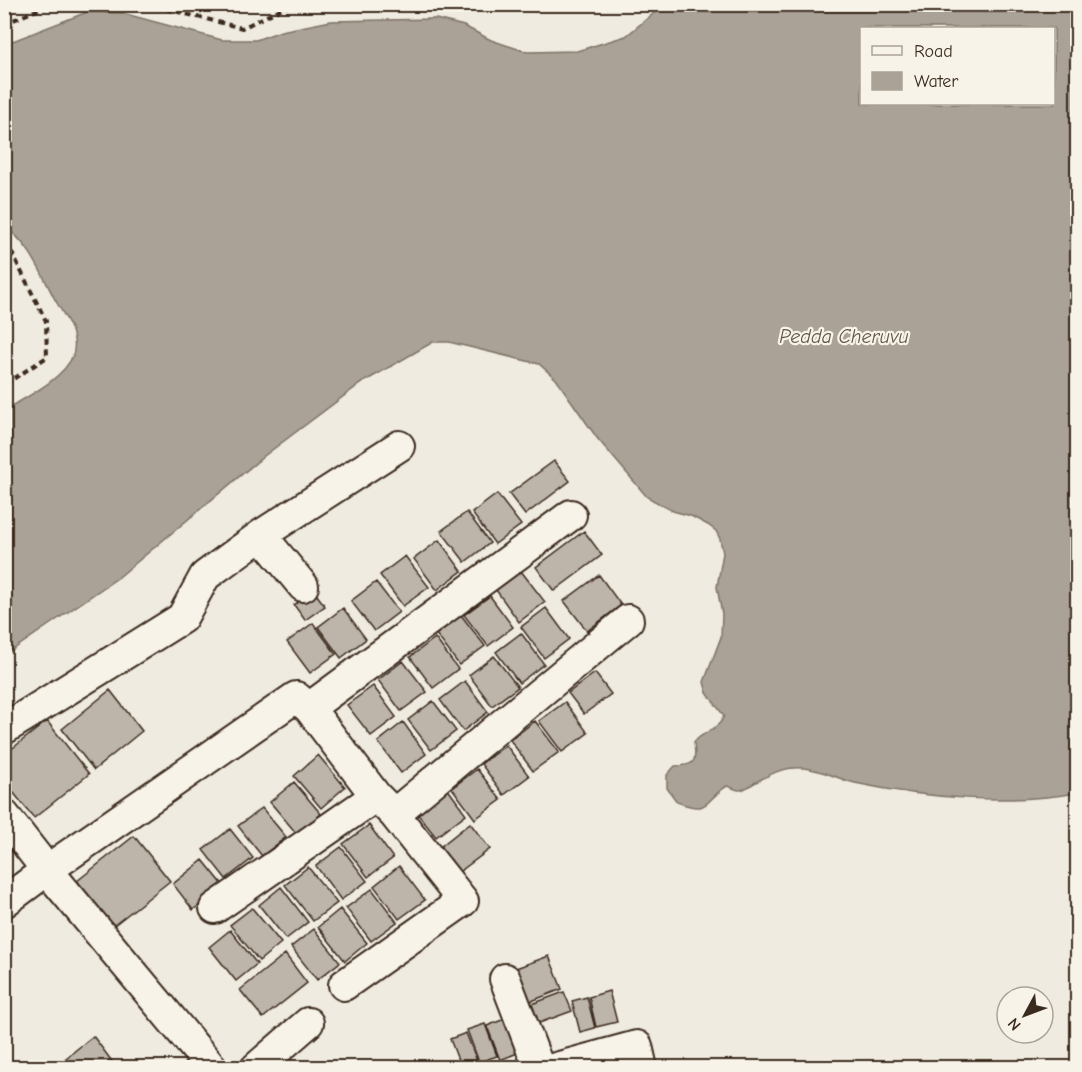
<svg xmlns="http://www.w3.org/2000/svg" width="1082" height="1072" font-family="'Comic Neue',sans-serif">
<rect width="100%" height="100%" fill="#efebe0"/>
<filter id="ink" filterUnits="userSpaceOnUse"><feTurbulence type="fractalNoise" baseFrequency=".0167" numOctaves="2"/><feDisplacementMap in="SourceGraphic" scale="12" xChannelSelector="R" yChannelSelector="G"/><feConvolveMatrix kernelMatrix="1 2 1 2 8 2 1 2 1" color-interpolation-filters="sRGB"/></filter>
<g filter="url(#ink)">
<path fill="#aaa296" stroke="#7e7266" stroke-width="1.5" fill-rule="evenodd" d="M665,4L1077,5L1078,628L1075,667L1078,674L1077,793C1007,805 925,798 855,783C838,779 821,769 803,768C785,766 771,774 756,782C751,785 745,790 739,790C735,790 732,787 727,786C703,801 711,815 677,802L667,788V775L675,766C697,766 696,760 694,742C703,731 718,731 724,716L707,693L704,682L721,637L722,614L717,587L723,553L720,539L716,531L708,525L691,516L673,511L647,497L597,438L556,379L539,364L449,342H433L360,384L264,456L119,577L5,655V410C25,398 65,378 73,355C79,335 66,319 57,303C42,276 31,244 5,227V44L87,12L122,13L222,40H256L281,31L331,21L436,19L464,26L491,40L527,52L577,51L626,36ZM862,28H1054V104H862Z"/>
<path fill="#bdb5aa" stroke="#3b2a1e" stroke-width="1.5" d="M554,461L570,481L525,515L509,494Z
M497,494L521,525L495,544L472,513Z
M467,512L490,543L465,562L441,531Z
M584,531L602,555L554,591L536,567Z
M439,540L462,571L437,590L414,559Z
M405,556L429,587L403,606L380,575Z
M521,571L545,602L519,622L496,590Z
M599,575L621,605L587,631L564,601Z
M376,582L399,612L374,631L351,601Z
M314,591L325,606L305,620L294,605Z
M490,596L513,627L488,646L464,615Z
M343,608L366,639L341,658L318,627Z
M546,608L569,639L544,658L521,627Z
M461,615L485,646L459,665L436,634Z
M313,623L336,654L310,673L287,642Z
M521,633L544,664L519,683L496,652Z
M435,638L458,669L433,688L410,657Z
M494,656L518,687L492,706L469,675Z
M403,661L427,692L401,711L378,680Z
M595,673L611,694L584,714L568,693Z
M465,681L488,712L463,731L440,700Z
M373,686L396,717L371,736L347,705Z
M110,690L142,731L94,770L62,729Z
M433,701L456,731L431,750L408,720Z
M565,702L588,733L562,752L539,721Z
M47,721L89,774L34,818L4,781V755Z
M535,721L559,752L533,771L510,740Z
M403,722L426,754L401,773L378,742Z
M506,745L529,776L504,795L481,764Z
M318,755L345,787L321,808L294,776Z
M477,769L501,800L475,819L452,788Z
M294,782L321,814L297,834L270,802Z
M447,788L466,814L436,837L416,812Z
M262,808L286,837L262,856L238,826Z
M470,823L490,849L459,872L440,847Z
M369,825L393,858L368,877L343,844Z
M230,829L253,858L226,879L203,850Z
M134,836L170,881L113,926L77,881Z
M341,847L367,881L341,900L316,866Z
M203,860L224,886L193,910L173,884Z
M399,866L425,900L399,919L374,886Z
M308,867L337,903L313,921L285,885Z
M281,887L308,922L286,939L259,905Z
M372,889L397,922L371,941L346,908Z
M252,908L281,943L259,961L230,925Z
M340,909L367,943L345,961L318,927Z
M314,929L340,962L317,980L291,947Z
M230,930L257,964L236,981L209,947Z
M285,954L307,983L263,1018L240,990Z
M549,956L562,989L529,1002L516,968Z
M609,991L617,1022L596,1027L589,997Z
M564,992L572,1011L531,1026L524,1007Z
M587,997L595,1028L580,1032L572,1001Z
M507,1018L520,1052L500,1060L487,1026Z
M485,1024L497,1056L479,1062L467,1030Z
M466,1033L477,1061L461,1068L450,1039Z
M93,1036L117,1068H55V1067Z
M186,1062L191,1068H178Z"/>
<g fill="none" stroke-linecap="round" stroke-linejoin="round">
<g stroke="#3b2a1e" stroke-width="34">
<path id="minor" d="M261,535L303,586
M309,708L376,796L394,814L463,901L344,985
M4,729L182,618L205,576L261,535L399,446
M394,814L628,620
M4,815L47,870L212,1068
M4,902L47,870L296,697L309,708L571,515
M215,908L376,796
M505,979L539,1068
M256,1068L308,1023
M556,1068L637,1046L642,1068"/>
</g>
<path stroke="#3b2a1e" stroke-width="4" stroke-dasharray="6 4.5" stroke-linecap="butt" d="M146,4L242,28L291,4
M4,24L51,4
M4,244L11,251L46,321L47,357L4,385"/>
<use href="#minor" stroke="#f7f3e8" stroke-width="30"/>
</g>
</g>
<g text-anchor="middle" stroke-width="4.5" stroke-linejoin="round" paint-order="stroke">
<g font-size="20" font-style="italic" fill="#625448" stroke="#f7f3e8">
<text x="844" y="343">Pedda Cheruvu</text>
</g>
</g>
<rect width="1082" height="1072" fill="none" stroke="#f7f3e8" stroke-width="24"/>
<rect x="12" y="12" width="1058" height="1048" fill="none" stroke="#3b2a1e" stroke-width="2" filter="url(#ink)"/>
<rect x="860" y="27" width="195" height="78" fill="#f7f3e8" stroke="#aca397" stroke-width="1.5"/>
<rect x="872" y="46" width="30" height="9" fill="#f7f3e8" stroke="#aca397" stroke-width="1.5"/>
<text x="914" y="57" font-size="18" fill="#3b2a1e">Road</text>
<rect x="872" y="72" width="30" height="18" fill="#aaa296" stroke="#aca397" stroke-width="1.5"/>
<text x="914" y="87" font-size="18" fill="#3b2a1e">Water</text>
<g transform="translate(1025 1015) rotate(229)"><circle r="28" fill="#f7f3e8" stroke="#aca397" stroke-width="1.5"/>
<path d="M0-4.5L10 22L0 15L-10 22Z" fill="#3b2a1e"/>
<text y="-9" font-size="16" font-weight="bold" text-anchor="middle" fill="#3b2a1e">N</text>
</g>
</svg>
